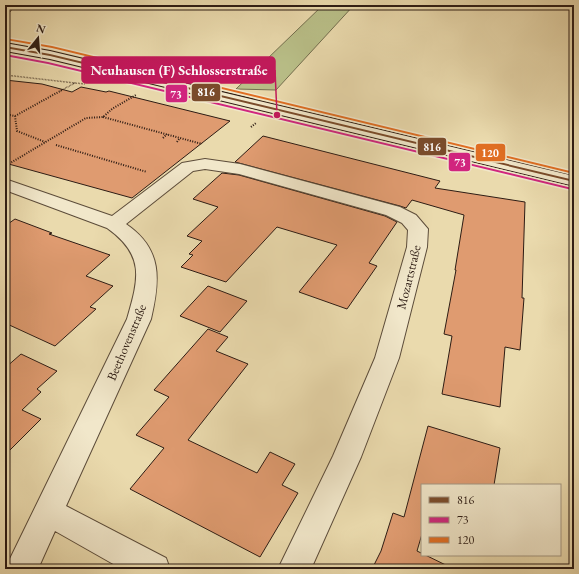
<svg xmlns="http://www.w3.org/2000/svg" width="579" height="574" font-family="'EB Garamond',serif">
<rect width="100%" height="100%" fill="#eadaad"/>
<filter id="stains"><feTurbulence type="fractalNoise" baseFrequency=".005" numOctaves="4"/><feColorMatrix values="0 0 0 0 .2 0 0 0 0 .09 0 0 0 0 .02 0 0 0 .5 -.17"/></filter>
<radialGradient id="worn" r=".72"><stop offset=".6" stop-color="#630" stop-opacity="0"/><stop offset="1" stop-color="#630" stop-opacity=".3"/></radialGradient>
<path fill="#b9bf88" stroke="#736e4e" d="M323,5H354L276,90L236,89Z"/>
<path fill="#df9b70" stroke="#2d1c14" d="M5,80L42,84L72,92L81,87L106,92L109,91L230,121L132,198L5,163Z
M263,136L440,181L435,188L525,202L522,298H524L520,350L505,347L500,407L442,394L452,336L444,334L456,270H455L464,215L412,200L406,208L400,206L235,162Z
M222,173L239,175L385,216L397,222L369,263L377,266L347,309L299,292L337,245L277,227L226,282L181,267L193,255L189,254L202,241L187,236L218,207L193,199Z
M15,219L52,233L49,234L110,255L86,276L113,286L90,307L96,309L55,346L5,323V226Z
M208,286L247,301L220,332L180,316Z
M208,329L228,337L216,351L248,364L188,440L257,473L270,452L295,464L282,485L298,493L260,557L130,489L164,448L136,435L169,397L154,390Z
M21,354L57,371L37,389L41,392L22,410L41,419L5,455V368Z
M428,426L500,448L494,485H422V534L417,551L454,569H372L381,551L393,513L404,517Z"/>
<g fill="none" stroke-linecap="round" stroke-linejoin="round">
<g stroke="#5c4c3a" stroke-width="2">
<path id="street" d="M205,159L240,164L400,207L416,215L428,229L427,247L399,358L361,457L311,569H278L333,456L375,358L407,247L408,230L402,223L386,215L239,174L205,169L193,171L126,224C163,249 160,280 151,319L66,506L166,558L170,569H122L55,531L38,569H5L127,319C139,278 145,255 107,228L5,190V179L112,216L182,163Z"/>
</g>
<g stroke="#2d1c14" stroke-width="2">
<path id="secondary" d="M5,43L50,51L574,176V186L50,59L5,51Z"/>
</g>
<path stroke="#2d1c14" stroke-width="1.5" stroke-dasharray="0.5 1" stroke-linecap="butt" d="M5,17L16,5
M5,75L75,83L60,91
M75,83L85,84"/>
<path stroke="#2d1c14" stroke-width="2" stroke-dasharray="1 1.5" stroke-linecap="butt" d="M5,114L15,116L17,131L45,142
M15,116L62,90
M103,117L202,144
M251,127L256,123
M163,138L167,134
M177,142L180,138
M56,145L147,172
M7,165L86,118L103,117L112,109L136,95"/>
<use href="#street" fill="#f1e7ca" fill-rule="evenodd"/>
<use href="#secondary" fill="#f1e7ca" fill-rule="evenodd"/>
<g stroke="#f1e7ca" stroke-width="3">
<path id="bus-1" d="M5,46L50,54L574,180V182L50,56L5,48Z"/>
</g>
<g stroke="#f1e7ca" stroke-width="3">
<path id="bus-2" d="M5,54L48,62L572,188H574V190H572L48,64L5,56Z"/>
</g>
<g stroke="#f1e7ca" stroke-width="3">
<path id="bus-3" d="M5,38L52,46L574,172V174L52,48L6,40H5Z"/>
</g>
<use href="#bus-1" fill="#7a4b2a" fill-rule="evenodd"/>
<use href="#bus-2" fill="#d1257e" fill-rule="evenodd"/>
<use href="#bus-3" fill="#e06e22" fill-rule="evenodd"/>
</g>
<g text-anchor="middle" stroke-width="3.5" stroke-linejoin="round" paint-order="stroke">
<g font-size="13" fill="#2d1c14" stroke="#f1e7ca">
<text transform="translate(408 277) rotate(-76)" y="5">Mozartstraße</text>
<text transform="translate(126 342) rotate(-67)" y="5">Beethovenstraße</text>
</g>
</g>
<path fill="none" stroke="#c2185b" stroke-width="1.5" d="M277 115L275 70"/>
<circle fill="#c2185b" stroke="#f1e7ca" stroke-width="1.5" cx="277" cy="115" r="4"/>
<rect fill="#c2185b" stroke="#c2185b" stroke-width="1.5" x="82" y="57" width="193" height="26" rx="4"/>
<g font-size="14" text-anchor="middle" font-weight="bold" fill="#fff">
<text x="179" y="75">Neuhausen (F) Schlosserstraße</text>
</g>
<g stroke="#f1e7ca" stroke-width="1.5">
<rect x="191" y="83" width="30" height="19" rx="4" fill="#7a4b2a"/>
<rect x="165" y="84" width="23" height="19" rx="4" fill="#d1257e"/>
<rect x="417" y="137" width="30" height="19" rx="4" fill="#7a4b2a"/>
<rect x="475" y="143" width="31" height="19" rx="4" fill="#e06e22"/>
<rect x="448" y="152" width="23" height="20" rx="4" fill="#d1257e"/>
</g>
<g font-size="11" text-anchor="middle" font-weight="bold" fill="#fff">
<text x="206" y="96">816</text>
<text x="176" y="98">73</text>
<text x="432" y="151">816</text>
<text x="490" y="157">120</text>
<text x="460" y="166">73</text>
</g>
<rect width="579" height="574" fill="none" stroke="#eadaad" stroke-width="20"/>
<rect x="6" y="6" width="567" height="562" fill="none" stroke="#2d1c14" stroke-width="2"/>
<rect x="10" y="10" width="559" height="554" fill="none" stroke="#2d1c14"/>
<rect x="421" y="484" width="140" height="72" fill="#f1e7ca" stroke="#a39681"/>
<rect x="429" y="497" width="20" height="6" fill="#7a4b2a" stroke="#a39681"/>
<text x="457" y="504" font-size="12" fill="#2d1c14">816</text>
<rect x="429" y="517" width="20" height="6" fill="#d1257e" stroke="#a39681"/>
<text x="457" y="524" font-size="12" fill="#2d1c14">73</text>
<rect x="429" y="537" width="20" height="6" fill="#e06e22" stroke="#a39681"/>
<text x="457" y="544" font-size="12" fill="#2d1c14">120</text>
<g transform="translate(38 38) rotate(17)" stroke="#f1e7ca" stroke-width="3" paint-order="stroke">
<path d="M0-3L7 15L0 10L-7 15Z" fill="#2d1c14"/>
<text y="-6" font-size="11" font-weight="bold" text-anchor="middle" fill="#2d1c14">N</text>
</g>
<rect width="100%" height="100%" filter="url(#stains)"/>
<rect width="100%" height="100%" fill="url(#worn)"/>
</svg>
